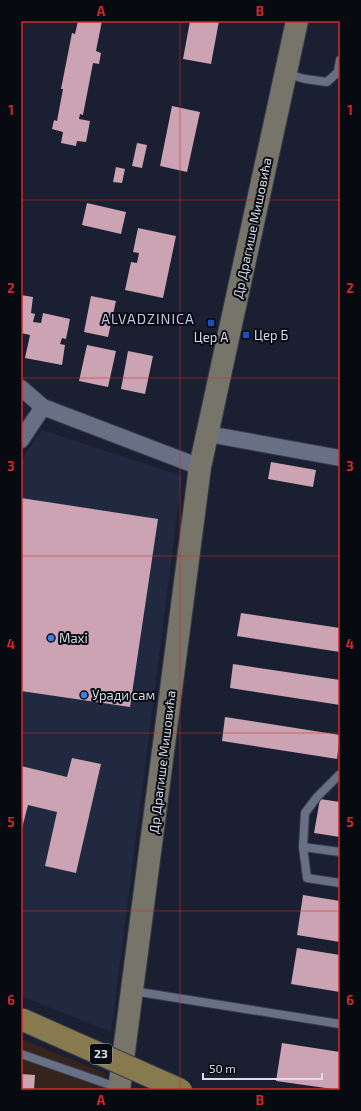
<svg xmlns="http://www.w3.org/2000/svg" width="361" height="1111" font-family="'Exo 2',sans-serif">
<rect width="100%" height="100%" fill="#1a2032"/>
<path fill="#212941" d="M42,430L182,476L111,1032L21,996V461Z"/>
<path fill="#35241b" d="M21,1039L105,1073L103,1090H21Z"/>
<path fill="#cba3b2" d="M78,21H102L96,51L101,53L99,64L93,63L83,115L80,114L79,119L90,121L88,132L86,142L77,141L76,146L61,143L63,132L52,129L54,120L57,121L63,89H61L72,33L75,34Z
M190,21H219L211,64L183,59Z
M172,106L200,112L187,172L160,166Z
M137,143L147,145L142,168L132,166Z
M116,167L125,169L122,183L113,182Z
M87,203L126,212L121,234L82,225Z
M138,228L176,236L163,298L125,290L131,262L137,263L139,253L133,252Z
M21,295L33,297L31,313L35,314L33,322L41,323L43,313L70,319L66,339L62,338L60,344L65,345L62,365L25,358L30,335L21,333Z
M91,296L116,301L108,337L84,332Z
M87,345L116,351L108,387L79,381Z
M128,351L153,356L145,394L121,389Z
M271,462L316,470L313,487L268,479Z
M21,498L158,519L130,707L21,691Z
M241,613L340,628V652L237,636Z
M233,664L340,680V705L230,688Z
M225,717L340,735L337,759L222,741Z
M72,758L101,764L76,873L45,866L57,812L28,805L21,832V766L67,777Z
M320,799L340,802V837L314,833Z
M303,895L340,901V942L297,935Z
M297,948L340,955V992L291,984Z
M282,1043L340,1052V1090L276,1081Z
M21,1074L35,1075L34,1090H21Z"/>
<g fill="none" stroke-linecap="round" stroke-linejoin="round">
<g stroke="#383c4b" stroke-width="10">
<path id="lane" d="M287,74L305,79L327,82L338,72L340,60
M340,774L317,797L305,813L303,847L307,878L340,883
M303,847L340,852
M133,991L340,1024
M21,1054L119,1088"/>
</g>
<g stroke="#383c4b" stroke-width="18">
<path id="street" d="M21,388L43,407L200,467
M208,434L340,458
M21,440L43,407"/>
</g>
<g stroke="#383c4b" stroke-width="24">
<path id="secondary" d="M119,1090L200,467L297,21"/>
</g>
<use href="#lane" stroke="#687086" stroke-width="8"/>
<use href="#street" stroke="#687086" stroke-width="16"/>
<use href="#secondary" stroke="#77756a" stroke-width="22"/>
<g stroke="#383c4b" stroke-width="24" stroke-linecap="butt">
<path id="primary-bridge" d="M21,1019L181,1090"/>
</g>
<use href="#primary-bridge" stroke="#877a4f" stroke-width="22"/>
</g>
<path fill="none" stroke="#d62828" stroke-width="1" stroke-opacity="0.55" d="M180,21V1090M21,200H340M21,378H340M21,556H340M21,733H340M21,911H340"/>
<g fill="#1a4fb4" stroke="#080a12" stroke-width="1.5">
<rect x="207" y="319" width="8" height="8" rx="2"/>
<rect x="242" y="331" width="8" height="8" rx="2"/>
</g>
<g fill="#3f7fe0" stroke="#080a12" stroke-width="1.5">
<circle cx="51" cy="638" r="4"/>
<circle cx="84" cy="695" r="4"/>
</g>
<g text-anchor="middle" stroke-width="4" stroke-linejoin="round" paint-order="stroke">
<rect fill="#080a12" stroke="#9a9ea8" stroke-width="1" x="90" y="1044" width="22" height="20" rx="3"/>
<g font-size="12" font-weight="bold" fill="#d8dde9">
<text x="101" y="1058">23</text>
</g>
<g font-size="13" fill="#d8dde9" stroke="#080a12">
<text transform="translate(252 228) rotate(-78)" y="5">Др Драгише Мишовића</text>
<text transform="translate(162 762) rotate(-83)" y="5">Др Драгише Мишовића</text>
</g>
<g font-size="13" fill="#d8dde9" stroke="#080a12" text-anchor="start">
<text x="254" y="340">Цер Б</text>
<text x="211" y="342" text-anchor="middle">Цер А</text>
<text x="59" y="643">Maxi</text>
<text x="92" y="700">Уради сам</text>
</g>
<g font-size="14" letter-spacing="1" fill="#c0c8e1" stroke="#080a12">
<text x="148" y="324">ALVADZINICA</text>
</g>
</g>
<rect width="361" height="1111" fill="none" stroke="#080a12" stroke-width="44"/>
<path d="M203 1073v6h119v-6" fill="none" stroke="#d8dde9" stroke-width="2"/>
<text x="209" y="1073" font-size="12" fill="#d8dde9" stroke="#080a12" stroke-width="3" paint-order="stroke">50 m</text>
<rect x="22" y="22" width="317" height="1067" fill="none" stroke="#d62828" stroke-width="1.5"/>
<g font-size="13" text-anchor="middle" font-weight="bold" fill="#d62828">
<text x="101" y="16">A</text>
<text x="260" y="16">B</text>
<text x="11" y="115">1</text>
<text x="350" y="115">1</text>
<text x="11" y="293">2</text>
<text x="350" y="293">2</text>
<text x="11" y="471">3</text>
<text x="350" y="471">3</text>
<text x="11" y="649">4</text>
<text x="350" y="649">4</text>
<text x="11" y="827">5</text>
<text x="350" y="827">5</text>
<text x="11" y="1005">6</text>
<text x="350" y="1005">6</text>
<text x="101" y="1105">A</text>
<text x="260" y="1105">B</text>
</g>
</svg>
